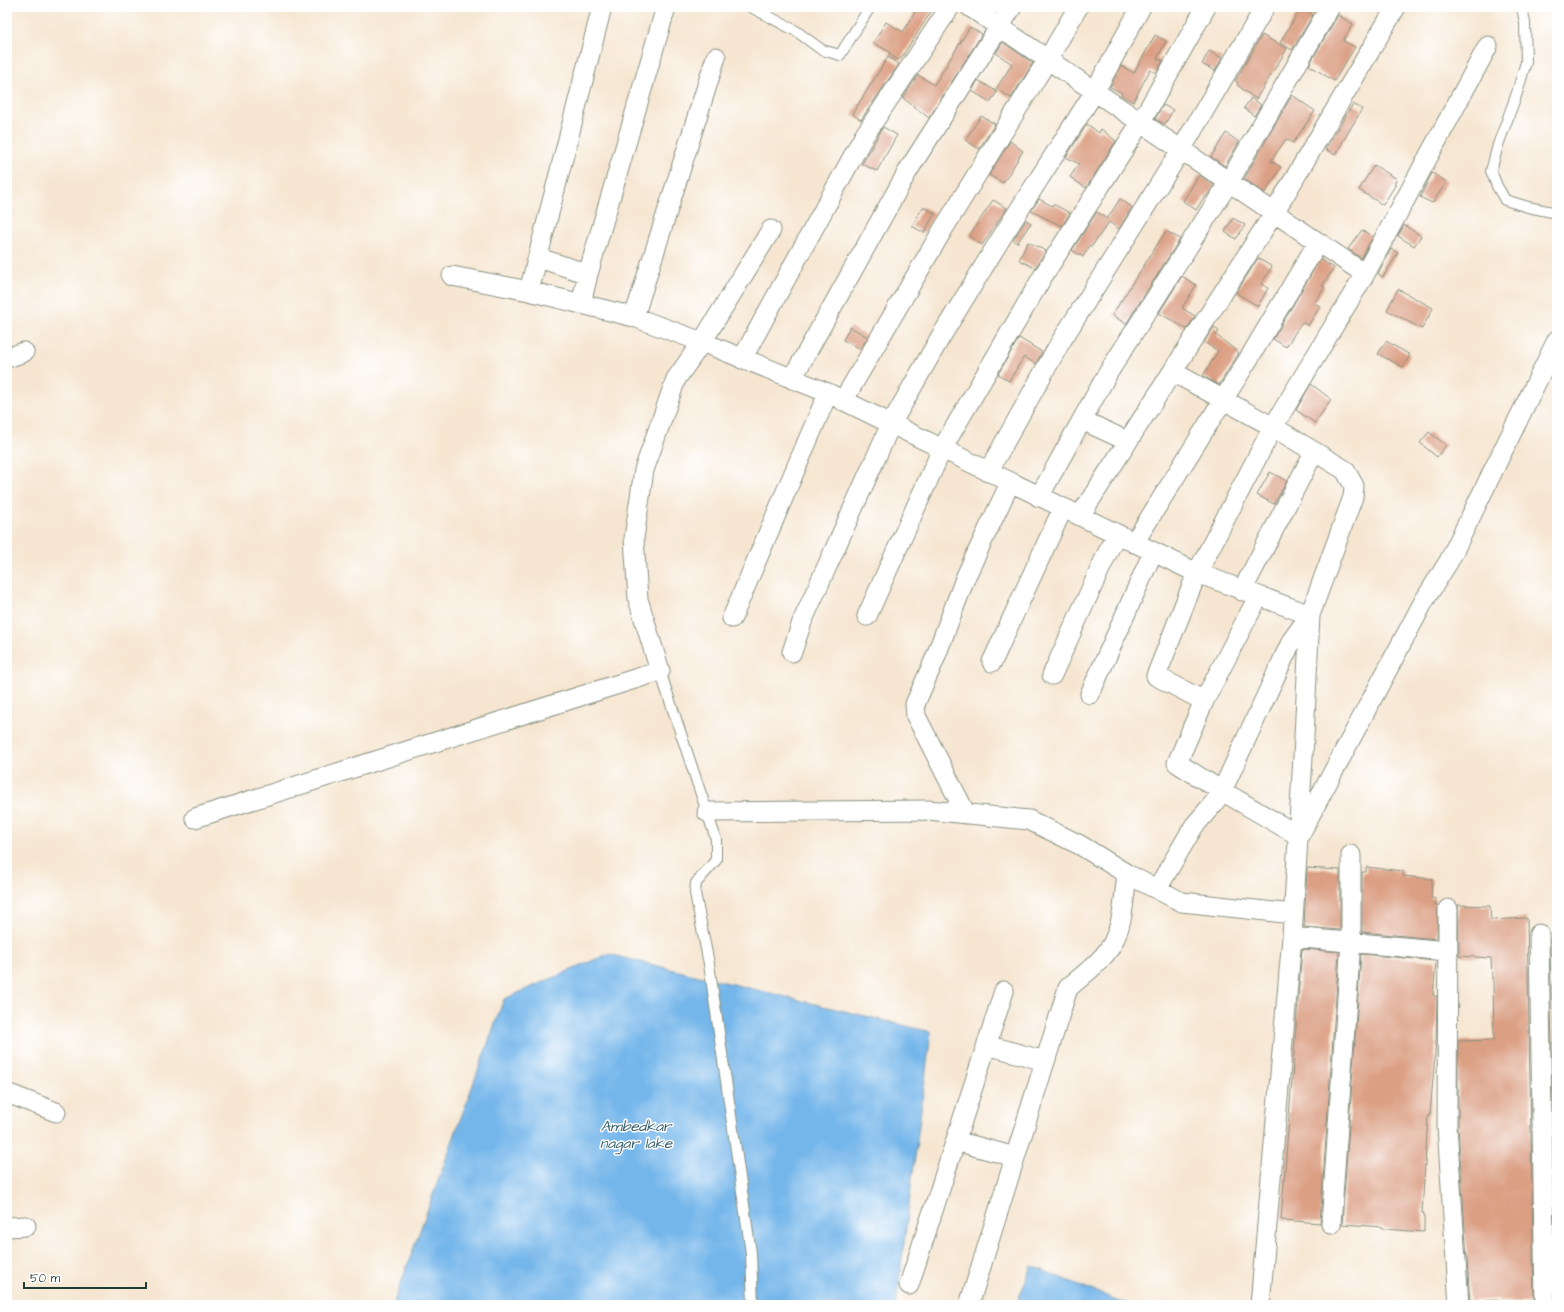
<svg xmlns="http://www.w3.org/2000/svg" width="1564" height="1312" font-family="'Architects Daughter',sans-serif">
<rect width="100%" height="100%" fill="#fff"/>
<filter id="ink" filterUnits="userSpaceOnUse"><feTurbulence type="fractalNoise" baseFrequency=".025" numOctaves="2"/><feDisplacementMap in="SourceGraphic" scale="8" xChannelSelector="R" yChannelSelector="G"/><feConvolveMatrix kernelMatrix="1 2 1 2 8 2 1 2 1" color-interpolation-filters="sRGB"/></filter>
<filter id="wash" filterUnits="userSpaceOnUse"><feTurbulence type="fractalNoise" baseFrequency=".012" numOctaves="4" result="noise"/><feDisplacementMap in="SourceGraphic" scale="16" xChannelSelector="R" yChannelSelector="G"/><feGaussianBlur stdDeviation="0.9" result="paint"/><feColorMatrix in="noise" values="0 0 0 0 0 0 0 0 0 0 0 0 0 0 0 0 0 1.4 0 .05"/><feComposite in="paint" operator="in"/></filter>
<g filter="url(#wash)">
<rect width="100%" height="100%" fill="#f6e6d1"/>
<path fill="#75b6ea" stroke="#4a7a8f" d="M608,954L931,1032L896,1305H393L504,999Z
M1032,1266L1129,1305H1016Z"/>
<g id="blocks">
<path fill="#db9f83" d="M918,7H923L931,12L901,58L898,60L889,54L890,52L873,43L886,22L903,32Z
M1301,7L1313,15L1292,50L1280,43Z
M1338,15L1353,24L1343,41L1355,47L1334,81L1309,65Z
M970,27L982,34L929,118L903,98L918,75L934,85Z
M1155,35L1166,41L1157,59L1163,61L1156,73L1150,70L1133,102L1121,95L1122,93L1110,87L1121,66L1134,73Z
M1262,35L1287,49L1256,99L1237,85L1238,82L1235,81Z
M1003,42L1033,63L1011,98L996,89L1012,64L996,53Z
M1209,51L1222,58L1215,71L1202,64Z
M888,57L899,64L861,120L852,114Z
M978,80L997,92L990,102L972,91Z
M1292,95L1315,111L1293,143L1286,139L1271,161L1281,167L1265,193L1244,179Z
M1251,98L1261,105L1254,116L1244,108Z
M1353,104L1362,109L1335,155L1325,149Z
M1163,105L1173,110L1165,124L1155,119Z
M981,116L995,124L979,149L965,140Z
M1087,124L1099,133L1101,129L1116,141L1086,188L1070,177L1079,164L1066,157Z
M883,127L897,135L877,171L862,164Z
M1226,133L1239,142L1225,166L1211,157Z
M1010,141L1023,151L1003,183L989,175Z
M1374,165L1397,179L1394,183L1396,184L1383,205L1359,190Z
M1432,173L1447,182L1432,203L1420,197Z
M1199,175L1214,185L1206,197L1205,196L1196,210L1183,201Z
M1039,199L1052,206L1053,204L1070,213L1062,226L1031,211Z
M1120,199L1132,207L1119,229L1109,222L1092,246L1090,245L1083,257L1072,250L1097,212L1107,219Z
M993,200L1007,208L982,245L969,236Z
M923,207L935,213L924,233L912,226Z
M1233,218L1245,225L1236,239L1225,232Z
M1026,220L1031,223L1017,243L1013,240Z
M1404,225L1421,236L1414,246L1398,236Z
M1362,230L1373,237L1361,258L1348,249Z
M1166,231L1180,239L1126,324L1112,315Z
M1028,242L1046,251L1035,268L1019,260Z
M1391,249L1398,253L1383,277L1378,274Z
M1258,258L1272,267L1261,284L1268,288L1258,306L1236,293Z
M1320,259L1334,268L1322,286L1325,287L1314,303L1320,306L1308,326L1302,322L1286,347L1273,339Z
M1182,276L1196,285L1182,308L1195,316L1187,329L1159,313Z
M1398,289L1433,308L1422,329L1387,310Z
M850,327L868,337L860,349L843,340Z
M1214,327L1219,331L1216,335L1239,353L1219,385L1203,376L1218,351L1204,342Z
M1019,338L1042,352L1036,364L1024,357L1009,381L998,374Z
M1386,341L1410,355L1403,367L1378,354Z
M1311,384L1331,399L1315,423L1296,410Z
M1429,432L1446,445L1437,457L1420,443Z
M1270,472L1287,481L1274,504L1257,495Z
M1366,867L1403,871V876L1432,879L1431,898L1436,899L1435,905H1438L1437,939L1362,932V872H1366Z
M1307,868L1340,870V930L1304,927Z
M1458,905L1490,906L1491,920L1527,918L1534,1302H1499V1300L1470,1302L1458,1127V1041L1494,1040L1493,979H1492L1491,958L1459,956Z
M1550,940H1557V1283L1556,1284Z
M1302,949L1339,952L1320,1223L1281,1220Z
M1361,954L1436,961L1433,996H1437L1436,1041L1430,1115H1428L1422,1213H1424V1232L1383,1229V1227L1342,1224Z"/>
</g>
</g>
<g filter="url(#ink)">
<use href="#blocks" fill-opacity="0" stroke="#8a9282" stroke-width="1"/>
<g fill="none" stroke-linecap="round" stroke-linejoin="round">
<g stroke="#8a9282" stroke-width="12">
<path id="lane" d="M751,7L796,31L822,50L840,55L870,7
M1522,7L1525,23L1526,62L1517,93L1498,145L1491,171L1497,186L1505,200L1528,207L1557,213
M660,671L716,839V860L696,883L695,893L709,964L751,1253L753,1305"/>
</g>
<g stroke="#8a9282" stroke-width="21">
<path id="street" d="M970,7L1365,274
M539,258L588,274L581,304
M588,274L666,7
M452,276L529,291L634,317L702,342L828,393L1197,573L1310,615L1292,640L1222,791L1214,803L1194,826L1157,889
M529,291L602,7
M634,317L716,57
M7,358L24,352
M742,359L864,136L950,7
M1173,372L1273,427L1345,470L1354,486L1353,497L1310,615L1303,757L1292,937L1260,1305
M792,379L909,169L1012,7
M843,401L942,231L1048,59L1078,7
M1082,420L1127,441
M988,472L1060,343L1181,150L1265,7
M1039,497L1108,373L1229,182L1330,7
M1080,516L1274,213L1396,7
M1134,543L1251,355L1318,242
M1242,591L1314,452
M1258,597L1204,701L1177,763L1222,791L1299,836L1424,601L1449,561L1557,340
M867,616L942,449L1043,276L1141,122L1206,7
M732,618L828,393
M792,652L802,622L891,424L940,338L1000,240L1095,91L1141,7
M992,662L1063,508
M1052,675L1116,534
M1090,694L1153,552
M1204,701L1156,676L1197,573L1273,427L1365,274L1488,46
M707,812L928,810L1029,820L1080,845L1127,874
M966,814L916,716L915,704L934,661L966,576L1010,483
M195,818L660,671L638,599L634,538L644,470L676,379L702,342L771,230
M1448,909L1447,1127L1459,1305
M1539,934L1545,1305
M1292,937L1447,951
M987,1045L1045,1061
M7,1093L56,1112
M956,1141L1015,1157
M1331,1224L1351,942V855
M7,1227L26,1226
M909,1285L1004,991
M969,1305L1068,988C1083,975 1108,957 1115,938C1124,918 1124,895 1127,874L1182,902L1293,914"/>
</g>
<use href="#lane" stroke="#fff" stroke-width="10"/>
<use href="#street" stroke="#fff" stroke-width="19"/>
</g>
</g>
<g text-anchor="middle" stroke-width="3" stroke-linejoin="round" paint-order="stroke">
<g font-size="15" font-style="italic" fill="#39616b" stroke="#fff">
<text x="636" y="1131">Ambedkar<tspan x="636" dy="17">nagar lake</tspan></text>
</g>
</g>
<rect width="1564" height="1312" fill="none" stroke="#fff" stroke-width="24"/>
<path d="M24 1282v6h122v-6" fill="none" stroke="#1f3d34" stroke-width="2"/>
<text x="30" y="1282" font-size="12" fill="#1f3d34" stroke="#ffffff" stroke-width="3" paint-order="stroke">50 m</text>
</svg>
